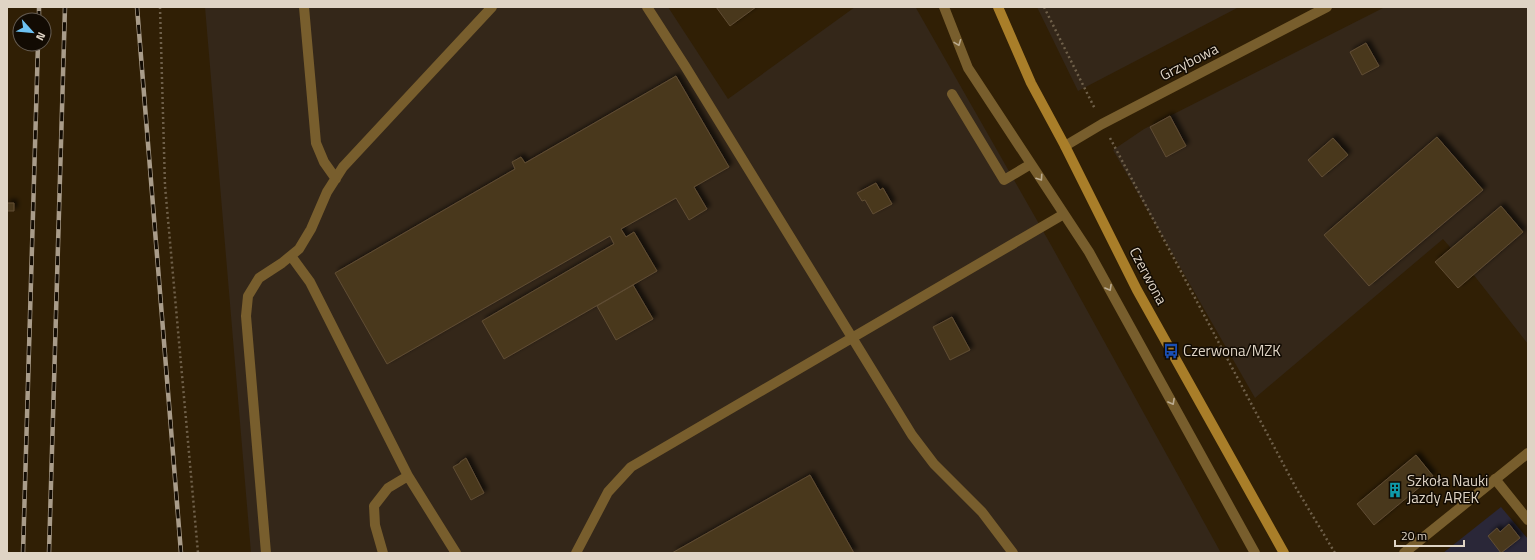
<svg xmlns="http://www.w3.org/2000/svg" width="1535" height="560" font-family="'Titillium Web',sans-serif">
<defs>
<filter id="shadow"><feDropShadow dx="3.5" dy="-3.5" stdDeviation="2" flood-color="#0009"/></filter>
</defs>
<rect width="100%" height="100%" fill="#301f05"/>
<path fill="#2a2738" d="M1501,507L1528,539V553H1443Z"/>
<path fill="#342719" d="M205,7H668L728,99L855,7L916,8L1051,245L1221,553H251Z
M1037,7H1239L1078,91Z
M1385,7H1528V344L1473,274L1443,239L1255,398L1113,150L1144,129Z"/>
<path fill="#4a381f" stroke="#604d33" filter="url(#shadow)" d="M716,7H756L730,26Z
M1366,43L1379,66L1362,75L1350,52Z
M676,76L729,167L694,187L707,209L689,220L676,198L621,229L626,237L634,232L657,271L504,359L482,321L614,244L610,236L387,364L335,273L515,169L512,162L521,157L525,163Z
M1170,116L1186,146L1166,157L1150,127Z
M1437,137L1483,190L1369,286L1324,235Z
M1333,138L1348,155L1322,177L1308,160Z
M876,183L880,190L883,188L892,204L873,214L865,200L862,201L857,193Z
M7,203H14V211H7Z
M1501,206L1523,232L1458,288L1435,262Z
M633,285L653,319L616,340L597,306Z
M952,317L970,350L950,360L933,327Z
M1416,455L1433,476L1374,525L1357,504Z
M466,458L484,493L471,500L453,467L460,463V462Z
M810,475L854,553H672Z
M1509,524L1520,538L1501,553L1488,536L1497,528L1500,532Z"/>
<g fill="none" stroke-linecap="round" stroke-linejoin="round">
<path stroke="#6f604a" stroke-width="2.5" stroke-dasharray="2 3" stroke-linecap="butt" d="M160,7L165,186L198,553
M1044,7L1095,109
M1110,138L1296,488L1335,553"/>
<path stroke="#785e2d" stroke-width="10" d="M304,7L316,143L324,162L336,179
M647,7L685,66L912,435L934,464L982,512L1013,553
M944,7L968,68L1089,252L1255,553
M952,94L1004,180L1031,164
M291,256L310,282L408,476L388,488L374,506L375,525L383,553
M408,476L456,553
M1495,479L1528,520
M266,553L246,316L248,296L259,278L282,263L299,249L311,229L327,192L343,167L492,7
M576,553L608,492L631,467L1064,214"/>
<path stroke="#785e2d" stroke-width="10" d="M1065,146L1102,124L1327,7
M1404,553L1528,453"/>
<path stroke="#a97e29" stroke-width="10" d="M998,7L1031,83L1065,146L1137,290L1284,553"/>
<g stroke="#a99c8a" stroke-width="4.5">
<path id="rail" d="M137,7L181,553
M39,20V7
M23,553L38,44
M49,553L65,7"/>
</g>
<use href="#rail" stroke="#120b03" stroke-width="3" stroke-dasharray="9" stroke-linecap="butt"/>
</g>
<defs><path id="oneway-chevron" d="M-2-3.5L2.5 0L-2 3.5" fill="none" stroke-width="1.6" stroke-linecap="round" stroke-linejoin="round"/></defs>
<g stroke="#bbab90">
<use href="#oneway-chevron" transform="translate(958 43) rotate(69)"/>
<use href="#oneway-chevron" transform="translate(1040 178) rotate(56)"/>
<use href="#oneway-chevron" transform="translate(1109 288) rotate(61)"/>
<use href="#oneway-chevron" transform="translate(1172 402) rotate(61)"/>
</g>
<defs>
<g id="bus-bare" transform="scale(1.2)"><path d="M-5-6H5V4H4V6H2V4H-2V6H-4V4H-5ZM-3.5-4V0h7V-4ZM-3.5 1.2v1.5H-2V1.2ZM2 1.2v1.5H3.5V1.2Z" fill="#1a4fb4" stroke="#120b03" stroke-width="2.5" paint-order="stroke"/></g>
<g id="building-bare" transform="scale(1.2)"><path d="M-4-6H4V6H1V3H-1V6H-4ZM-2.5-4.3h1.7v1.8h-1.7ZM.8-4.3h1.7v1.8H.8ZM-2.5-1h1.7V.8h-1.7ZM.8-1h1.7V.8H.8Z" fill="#0f9aa8" stroke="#120b03" stroke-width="2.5" paint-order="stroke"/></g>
</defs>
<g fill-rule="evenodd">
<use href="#bus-bare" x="1171" y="351"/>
<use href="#building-bare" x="1395" y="490"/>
</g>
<g text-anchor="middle" stroke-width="3" stroke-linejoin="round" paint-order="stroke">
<g font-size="15" fill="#dfd4c5" stroke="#120b03">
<text transform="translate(1189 62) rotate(-27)" y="5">Grzybowa</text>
<text transform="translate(1148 276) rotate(62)" y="5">Czerwona</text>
</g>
<g font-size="15" fill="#dfd4c5" stroke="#120b03" text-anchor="start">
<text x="1183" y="356">Czerwona/MZK</text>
<text x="1407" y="486">Szkoła Nauki<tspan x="1407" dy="17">Jazdy AREK</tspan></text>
</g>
</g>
<rect width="1535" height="560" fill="none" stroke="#dfd4c5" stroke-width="16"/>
<g transform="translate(32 32) rotate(117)"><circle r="19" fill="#120b03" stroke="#645b51"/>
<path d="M0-3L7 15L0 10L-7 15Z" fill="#6dc2f3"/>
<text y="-6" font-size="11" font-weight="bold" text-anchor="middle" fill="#dfd4c5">N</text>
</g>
<path d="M1395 540v6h69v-6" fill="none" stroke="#dfd4c5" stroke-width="2"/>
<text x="1401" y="540" font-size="12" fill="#dfd4c5" stroke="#120b03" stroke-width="3" paint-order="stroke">20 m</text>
</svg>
